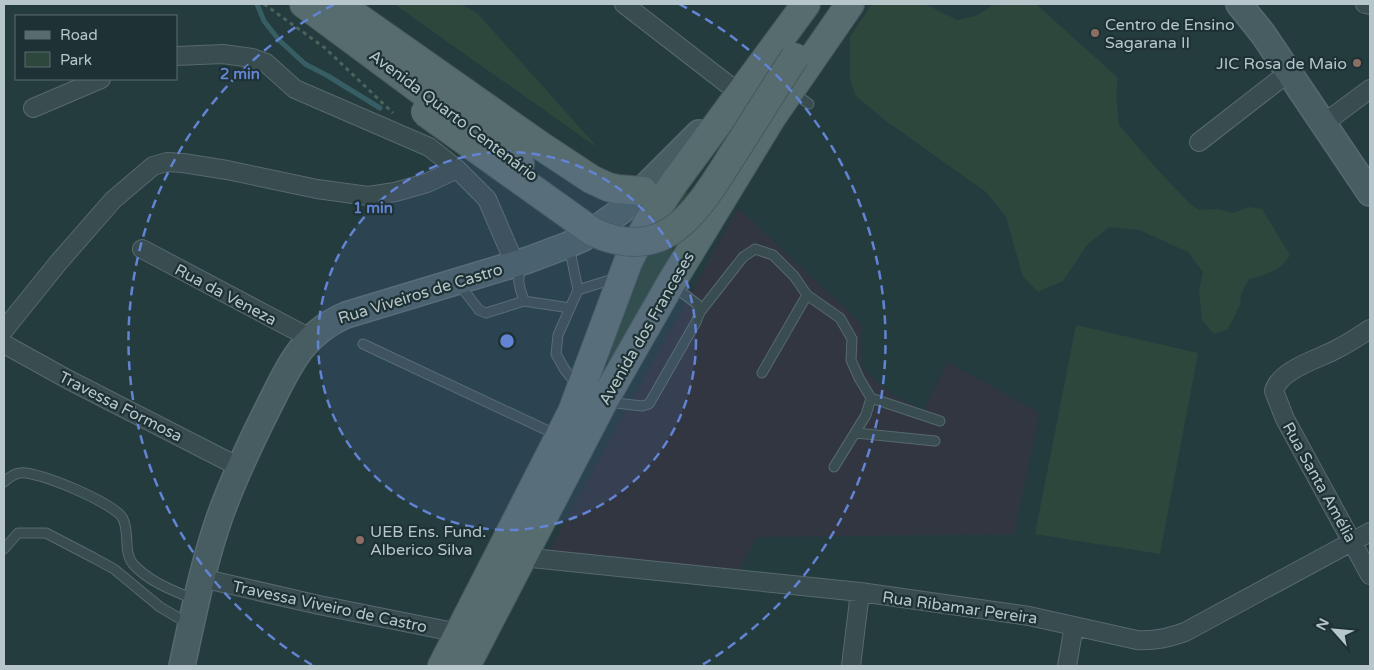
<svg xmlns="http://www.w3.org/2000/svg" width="1374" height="670" font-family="'Varela Round',sans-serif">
<rect width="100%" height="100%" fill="#253c3f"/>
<path fill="#313640" d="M738,208L862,324L861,368L889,392L923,411L948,362L1039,413L1014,534L757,537L737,573L549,550Z"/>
<path fill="#2d473c" d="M394,4H461L477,13L598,148Z
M872,4H925L957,20L976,16L995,4H1036L1118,78L1116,95L1119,125L1156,168L1190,204L1199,210L1217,209L1233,213L1249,207L1262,209L1290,255C1282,271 1265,275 1249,279L1241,294L1240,305L1228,329L1214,334L1202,320L1199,292L1203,272L1188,252L1139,230L1109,227L1087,245L1063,281L1038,292L1023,277L1006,217L986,192L882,118L856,96L850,80V37Z
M685,191L695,199L688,223L611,363L605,359L647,254L656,236Z
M1076,325L1198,353L1160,554L1035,534Z"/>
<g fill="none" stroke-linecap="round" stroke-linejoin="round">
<path stroke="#375e64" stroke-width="5" d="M257,4L264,21L279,40L305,64L328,76L380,108"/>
<g stroke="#57696d" stroke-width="11">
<path id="lane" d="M793,92L809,104
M569,246L578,290L558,335L556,354L565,370L578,386
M459,284L479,310L486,313L524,301C520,288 515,278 523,266
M578,290L616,278
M807,295L840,318L852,339L851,360L859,378L871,398L866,415L834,467
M524,301L570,308
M700,312L743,257L755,249L773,255L794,276L807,295L762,373
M363,344L557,435
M871,398L940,421
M608,402L642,406L649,404L696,322L700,312L697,304L672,285
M856,433L935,441
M4,482C7,479 15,473 20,473C36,470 117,504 123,519C130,533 123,552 133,564C149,582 174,591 196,600
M4,549L18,533H46L94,558L114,569L160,607L189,624"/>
</g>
<g stroke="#57696d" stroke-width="20">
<path id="street" d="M624,4L739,93
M1365,4L1370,5
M176,56L223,54L252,58L266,63L295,89L429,147L457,169L487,199L515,264
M33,108L101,79
M1323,124L1370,89
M1199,142L1289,72
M142,249L310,338
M1370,329C1359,336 1349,343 1337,349C1319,359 1280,369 1274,391L1285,419L1370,575
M4,330L58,263L113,200L153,166L167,162L183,163L227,170L317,189L368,196L395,192L427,183L457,169
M4,344L69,380L239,467
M522,557L860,592L1029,616L1137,640C1155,641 1168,638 1185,632L1370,532
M201,578L319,605L459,633
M851,666L860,592
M1067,666L1074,626"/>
</g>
<g stroke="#57696d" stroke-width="28">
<path id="secondary" d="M1239,4L1263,34L1370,193
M182,666C193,616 203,564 220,516C233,480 249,446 266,412C288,369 300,335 346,315L528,260L568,245L583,238L621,211L699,133"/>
</g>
<g stroke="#46585b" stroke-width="30">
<path id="primary" d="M304,4L520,164
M339,4L541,146L591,179L608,187L617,189L643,191
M442,666L572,412L628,262L647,224L674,183L806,4
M466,666L603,402L671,283L772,117L850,4"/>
</g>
<path stroke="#4c635c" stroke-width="3" stroke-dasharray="4 4" stroke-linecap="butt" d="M264,4L325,48L393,113"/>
<use href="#lane" stroke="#394c4f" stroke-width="9"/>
<use href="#street" stroke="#394c4f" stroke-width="18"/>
<use href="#secondary" stroke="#475d62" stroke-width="25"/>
<use href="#primary" stroke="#576c6f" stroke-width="28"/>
<g stroke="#46585b" stroke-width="30" stroke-linecap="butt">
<path id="primary-bridge" d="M425,112L593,232C671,267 701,203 737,148C756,118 775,87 795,57"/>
</g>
<use href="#primary-bridge" stroke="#576c6f" stroke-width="28"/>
</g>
<circle cx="507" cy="341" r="189" fill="#6284d2" fill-opacity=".12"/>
<g fill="none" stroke="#6284d2" stroke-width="2.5" stroke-dasharray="9 6">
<circle cx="507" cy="341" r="189"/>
<path d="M312 665A378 378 0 0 1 335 4M679 4A378 378 0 0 1 702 665"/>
</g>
<g fill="#8d6e63" stroke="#1e3134" stroke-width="2">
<circle cx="1095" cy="33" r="5"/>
<circle cx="1357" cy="63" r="5"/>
<circle cx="360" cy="540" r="5"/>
</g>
<g text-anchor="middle" stroke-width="4.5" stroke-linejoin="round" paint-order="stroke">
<g font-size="16" fill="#b6c6ca" stroke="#1e3134" text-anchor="start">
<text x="1105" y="30">Centro de Ensino<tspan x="1105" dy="18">Sagarana II</tspan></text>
<text x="1347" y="69" text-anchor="end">JIC Rosa de Maio</text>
<text x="370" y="537">UEB Ens. Fund.<tspan x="370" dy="18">Alberico Silva</tspan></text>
</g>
<g font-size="16" fill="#b6c6ca" stroke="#1e3134">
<text transform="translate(454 115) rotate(37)" y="6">Avenida Quarto Centenário</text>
<text transform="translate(420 293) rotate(-17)" y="6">Rua Viveiros de Castro</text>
<text transform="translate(226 294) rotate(28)" y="6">Rua da Veneza</text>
<text transform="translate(646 328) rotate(-60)" y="6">Avenida dos Franceses</text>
<text transform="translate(121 406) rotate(27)" y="6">Travessa Formosa</text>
<text transform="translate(1320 482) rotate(61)" y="6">Rua Santa Amélia</text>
<text transform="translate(330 606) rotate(12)" y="6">Travessa Viveiro de Castro</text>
<text transform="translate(960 607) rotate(8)" y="6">Rua Ribamar Pereira</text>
</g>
</g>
<circle cx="507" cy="341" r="8" fill="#6284d2" stroke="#1e3134" stroke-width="2.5"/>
<g font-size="15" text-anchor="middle" font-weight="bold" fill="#6284d2" stroke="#1e3134" stroke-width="4.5" stroke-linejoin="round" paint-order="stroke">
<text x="240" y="79">2 min</text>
<text x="373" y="213">1 min</text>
</g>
<rect width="1374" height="670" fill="none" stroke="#b6c6ca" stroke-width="10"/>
<rect x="15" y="15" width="162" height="65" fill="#1e3134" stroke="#5b6d70"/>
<rect x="25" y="31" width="25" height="8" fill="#576c6f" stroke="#5b6d70"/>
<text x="60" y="40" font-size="15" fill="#b6c6ca">Road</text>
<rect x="25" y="52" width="25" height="15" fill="#2d473c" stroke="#5b6d70"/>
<text x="60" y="65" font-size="15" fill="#b6c6ca">Park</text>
<g transform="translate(1334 630) rotate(297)" stroke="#1e3134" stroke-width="4" paint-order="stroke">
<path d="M0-4L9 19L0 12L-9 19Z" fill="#b6c6ca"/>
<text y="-8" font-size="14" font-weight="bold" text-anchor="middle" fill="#b6c6ca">N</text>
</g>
</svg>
